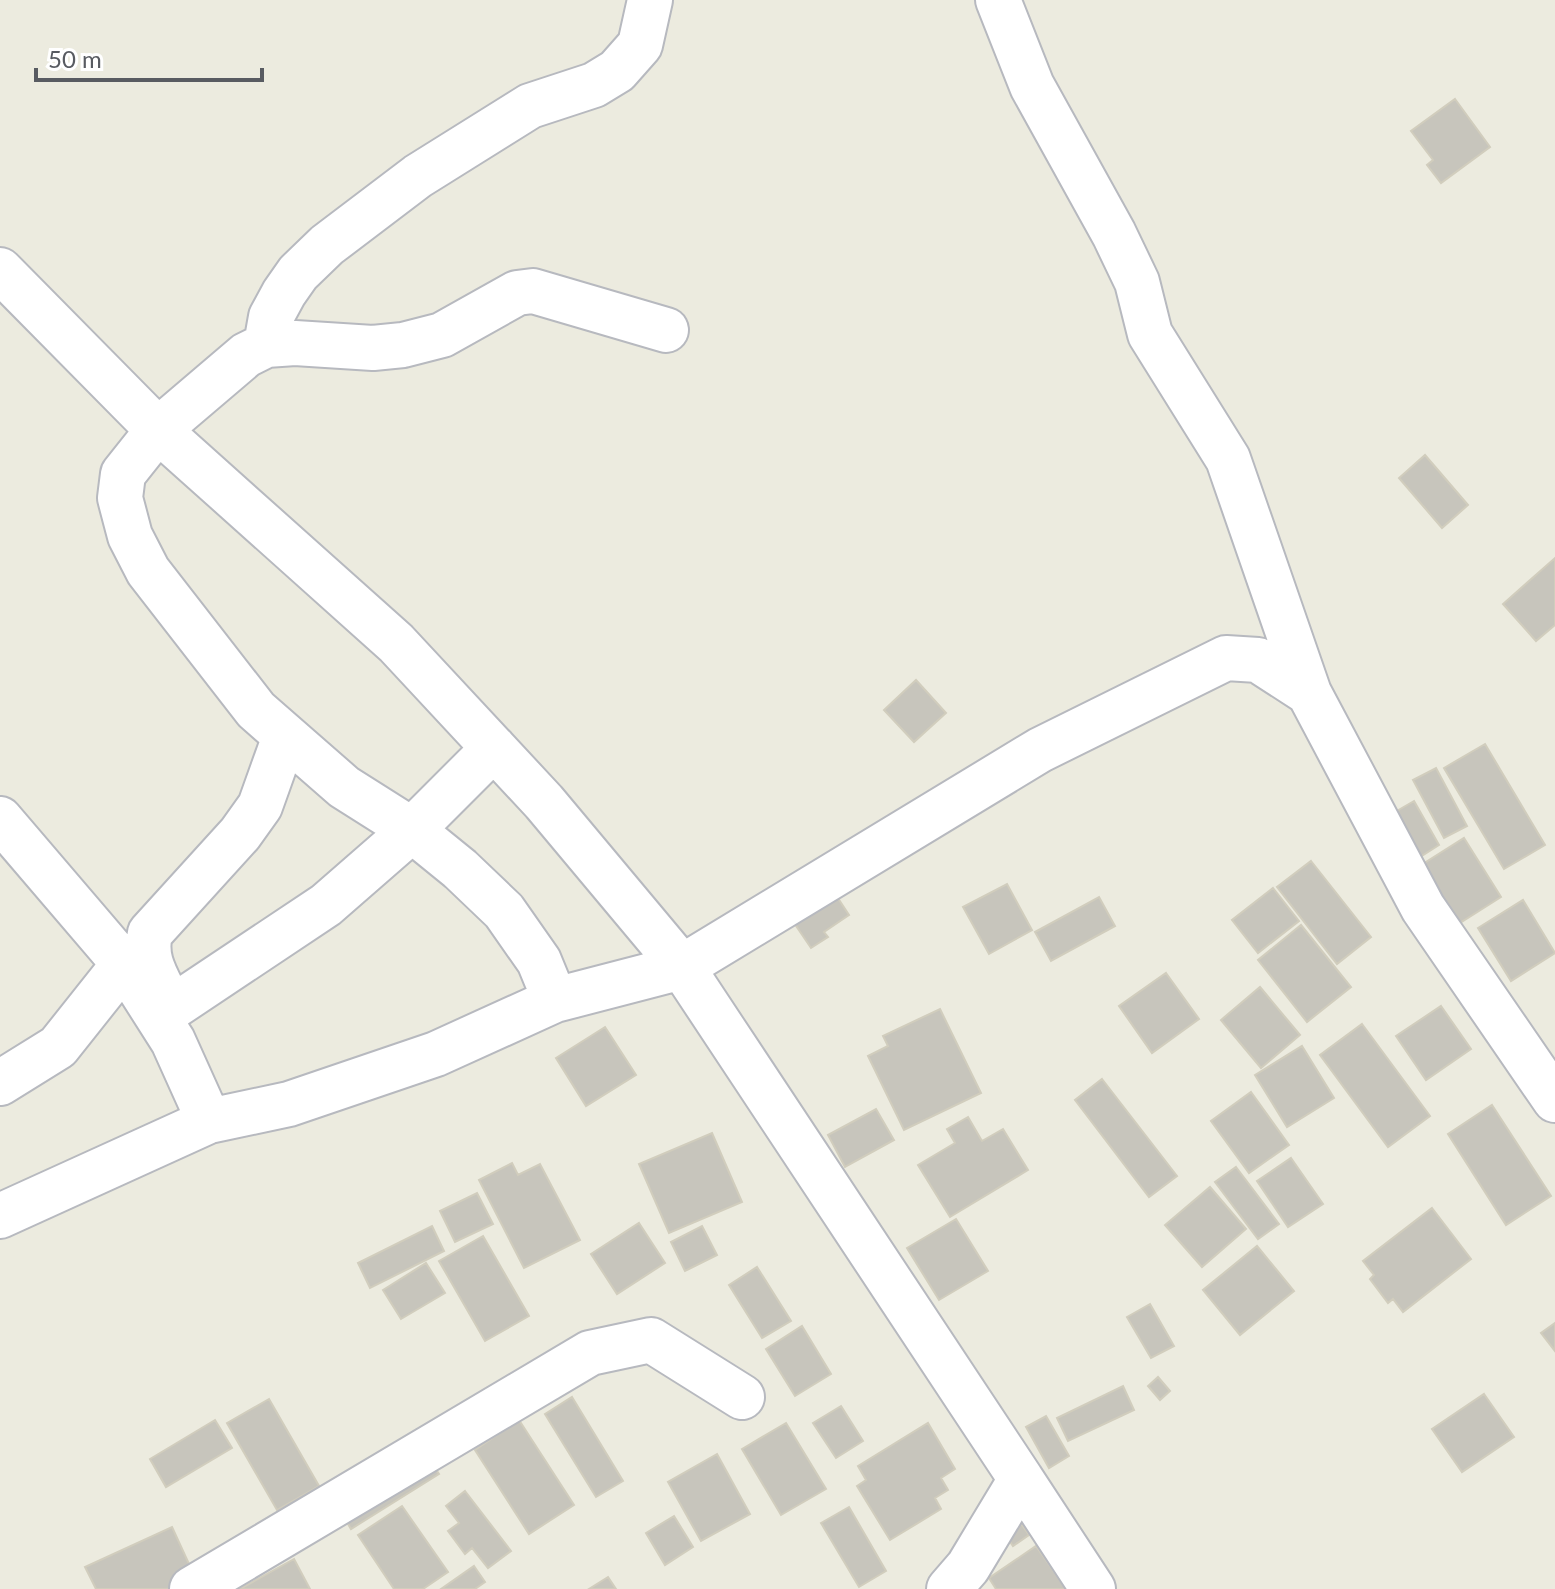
<svg xmlns="http://www.w3.org/2000/svg" width="1555" height="1589" font-family="Lato,sans-serif">
<rect width="100%" height="100%" fill="#ecebdf"/>
<path fill="#c7c5bc" stroke="#d1cdbd" stroke-width="2" d="M1455,99L1490,147L1441,183L1427,165L1433,160L1411,131Z
M1425,455L1468,505L1442,528L1399,478Z
M1555,558V625L1536,641L1503,604Z
M916,680L946,713L914,742L884,710Z
M1485,744L1545,845L1504,869L1444,768Z
M1436,768L1467,826L1444,838L1413,780Z
M1414,801L1439,845L1420,857L1395,812Z
M1464,838L1501,897L1455,926L1418,867Z
M1311,861L1371,937L1337,964L1277,887Z
M1007,884L1032,930L989,954L963,907Z
M830,886L849,915L824,932L828,937L811,948L788,914Z
M1273,888L1299,921L1258,953L1232,920Z
M1099,897L1115,926L1051,961L1035,932Z
M1523,900L1555,953L1511,981L1478,928Z
M1301,925L1351,987L1307,1022L1258,960Z
M1166,973L1199,1019L1152,1053L1119,1006Z
M1260,987L1300,1035L1261,1068L1221,1020Z
M1441,1006L1471,1049L1426,1080L1396,1036Z
M940,1009L981,1093L904,1130L868,1056L888,1046L883,1036Z
M1362,1024L1430,1116L1388,1147L1320,1055Z
M605,1027L636,1075L586,1106L556,1058Z
M1302,1046L1334,1098L1287,1127L1255,1075Z
M1102,1079L1177,1176L1149,1197L1075,1100Z
M1251,1092L1289,1145L1249,1173L1211,1121Z
M1492,1105L1551,1196L1506,1225L1448,1134Z
M876,1109L894,1140L845,1167L828,1135Z
M968,1117L982,1141L1003,1129L1028,1170L950,1217L918,1165L955,1143L947,1129Z
M712,1133L742,1202L669,1233L639,1164Z
M1291,1158L1323,1204L1288,1227L1257,1181Z
M512,1163L518,1175L540,1164L580,1240L524,1268L479,1180Z
M1236,1167L1279,1224L1258,1239L1215,1182Z
M1210,1187L1246,1229L1202,1267L1165,1225Z
M477,1193L493,1224L455,1242L440,1211Z
M1432,1208L1471,1259L1403,1312L1393,1299L1388,1303L1370,1279L1374,1275L1363,1261Z
M956,1219L988,1271L939,1300L907,1248Z
M639,1223L665,1263L617,1294L591,1254Z
M432,1226L444,1251L370,1288L358,1263Z
M702,1226L717,1255L685,1271L671,1242Z
M483,1236L529,1316L485,1341L439,1261Z
M1257,1246L1294,1291L1240,1335L1203,1290Z
M426,1263L445,1293L401,1319L383,1290Z
M757,1267L791,1321L762,1338L729,1285Z
M1150,1304L1174,1346L1151,1358L1127,1317Z
M1555,1323V1351L1541,1333Z
M802,1326L831,1374L795,1396L766,1349Z
M1158,1377L1170,1391L1160,1400L1148,1386Z
M1123,1386L1134,1410L1068,1441L1057,1418Z
M1484,1394L1514,1437L1462,1472L1432,1429Z
M572,1397L623,1481L596,1497L545,1414Z
M269,1399L319,1486L277,1510L227,1423Z
M841,1406L863,1441L836,1458L813,1423Z
M1046,1416L1069,1456L1049,1468L1026,1427Z
M215,1420L232,1448L166,1487L150,1459Z
M519,1420L574,1505L529,1534L475,1450Z
M786,1423L826,1489L781,1515L742,1449Z
M928,1423L955,1469L941,1478L948,1490L935,1498L941,1509L890,1540L857,1486L866,1480L858,1466Z
M717,1454L750,1514L701,1541L668,1482Z
M429,1459L439,1474L351,1529L342,1514Z
M465,1491L511,1551L488,1568L472,1548L465,1554L448,1531L459,1523L446,1506Z
M402,1506L448,1572L423,1589H394L358,1535Z
M849,1507L886,1571L859,1587L821,1523Z
M674,1516L693,1547L665,1565L646,1533Z
M1020,1522L1029,1535L1013,1546L1004,1533Z
M172,1527L195,1577L169,1589H96L85,1567Z
M1036,1546L1066,1589H996L989,1578Z
M294,1559L310,1589H240Z
M474,1566L485,1582L475,1589H441Z
M608,1577L616,1589H589Z"/>
<g fill="none" stroke-linecap="round" stroke-linejoin="round">
<g stroke="#b7b9bf" stroke-width="48">
<path id="minor" d="M998,0L1032,86L1114,234L1137,282L1150,334L1228,459L1309,693L1423,908L1555,1100
M0,270L158,430L396,643L544,802L682,967L1021,1479L968,1567L949,1589
M266,345L271,317L284,293L298,273L327,245L418,176L530,106L594,85L617,71L640,45L650,0
M0,819L124,964L173,1041L209,1121
M167,999C156,976 144,959 150,933L240,834L260,806L285,736
M555,1000L539,961L504,911L460,869L412,830L344,787L256,710L148,571L130,536L120,498L123,474L158,430L246,355L266,345L295,343L373,348L403,345L442,335L517,293L533,291L666,330
M158,1017L326,905L412,830L494,748
M0,1083L58,1047L124,964
M0,1216L209,1121L289,1104L436,1054L555,1000L682,967L1040,750L1226,658L1258,660L1309,693
M1021,1479L1093,1589
M192,1589L590,1353L651,1340L742,1397"/>
</g>
<use href="#minor" stroke="#fff" stroke-width="44"/>
</g>
<path d="M36 68v12h226v-12" fill="none" stroke="#585b61" stroke-width="4"/>
<text x="48" y="68" font-size="24" fill="#585b61" stroke="#ffffff" stroke-width="6" paint-order="stroke">50 m</text>
</svg>
